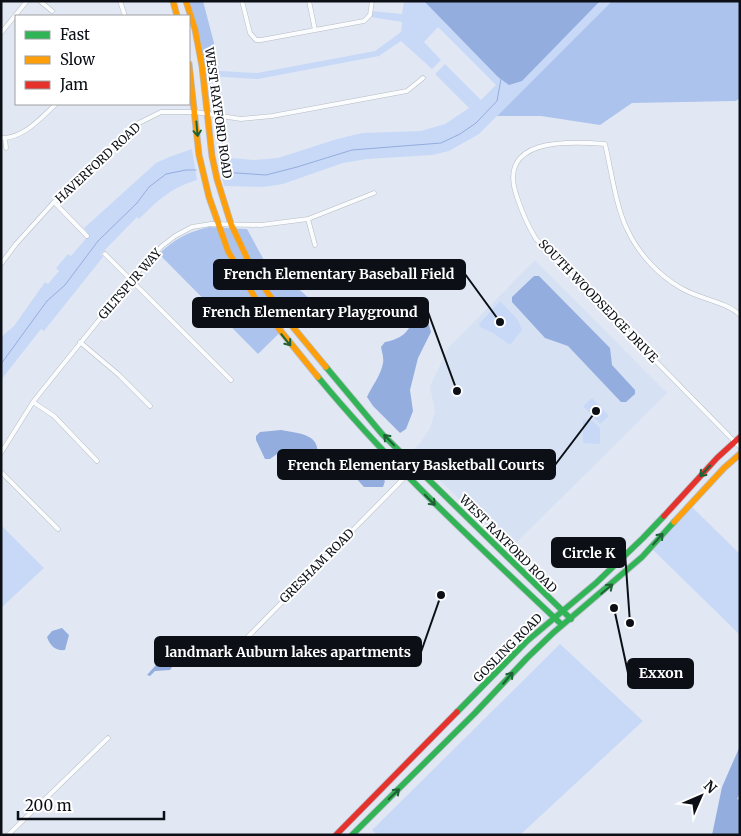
<svg xmlns="http://www.w3.org/2000/svg" width="741" height="836" font-family="Merriweather,serif">
<rect width="100%" height="100%" fill="#e2e8f3"/>
<path fill="#d6e1f4" d="M535,260L667,393L510,549L411,452L421,442L430,428L435,412L430,386L449,347Z"/>
<path fill="#c8d9f8" d="M404,1H612L479,134L449,151L432,155L367,159L343,163L283,184L263,187L224,186L218,157L254,160L278,158L337,139L362,133L421,131L445,124L469,108L435,74L445,64L481,100L496,85L438,27L424,42L441,60L432,69L401,41L379,56L258,79L206,76L205,70L257,73L375,51L401,32L402,22L371,17L372,11L402,14Z
M192,149L197,180C172,187 157,201 139,219L137,217L101,254L103,257L44,331L41,329L1,380V337L14,326L45,282L48,284L59,271L56,268L68,254L71,256L89,235L84,228L156,163L169,157Z
M500,301L518,320L522,330L510,345L493,333L480,327L479,324Z
M592,398L609,416L600,424L583,406Z
M583,420L593,421L600,428V444L583,443Z
M691,506L740,554V635L651,548Z
M1,525L44,568L1,608Z
M560,644L643,721L520,835H377L372,830Z"/>
<path fill="#acc3ed" d="M189,1H203L214,43L219,71L205,70L201,44Z
M612,1H740V98L736,101L632,103L600,125L541,116H497Z
M209,227L247,229L266,264L270,263L312,301L258,354L159,254C174,239 188,232 209,227Z"/>
<path fill="#93addf" d="M424,1H600L522,81L509,85L498,77Z
M534,276H539L610,348L612,365L635,390V394L626,402H621L568,346L545,338L512,302V297Z
M415,313L429,325L431,332L418,358L410,390L413,411L406,429L400,433L373,406L367,397C372,386 381,375 383,363C384,358 382,352 381,347L385,342C396,340 406,336 411,324C413,320 412,317 415,313Z
M281,430C290,432 308,433 314,441C322,451 315,470 302,460C299,457 297,453 294,451H281L270,459H265L256,440V436L260,432Z
M363,462L385,481L383,487H364L355,477L352,470L356,465Z
M62,628L69,635L65,650C56,651 50,646 47,637L52,631Z
M172,655L173,666L170,670L155,671L150,676L147,675L163,657Z
M740,746V793L737,799L740,800V835H712L722,787Z"/>
<g fill="none" stroke-linecap="round" stroke-linejoin="round">
<path stroke="#93addf" stroke-width="1" d="M222,172L266,175L297,167L352,150L441,143L460,134L476,123L497,101L501,79
M1,364L47,301L65,285L98,241L137,203L149,187L166,174L186,170H196"/>
<g stroke="#b6bbc3" stroke-width="5">
<path id="street" d="M40,1L52,11
M120,1L125,16
M242,1L250,33L256,40H261L364,21L370,15L372,1
M309,1L315,30
M1,33L27,1
M1,138C23,139 42,117 56,104
M5,138L6,148
M54,202L87,236
M308,219L315,245
M105,254L231,380
M1,264L16,244L54,202L102,156L137,124L161,112H195L241,119L272,116L407,91L423,78
M740,315C725,301 699,299 681,288C658,275 638,253 627,229C616,207 611,169 605,144C566,141 496,138 517,197C522,212 528,226 536,239L740,447
M80,342L119,375L150,406
M33,402L54,416L97,461
M1,453L33,402L61,367L137,273L162,246L175,236L192,227L211,224L261,225L308,219L374,193
M1,472L58,529
M228,657L406,476
M8,835L108,738"/>
</g>
<g stroke="#b6bbc3" stroke-width="7">
<path id="fast" d="M326,367L382,434L571,619
M318,377C392,467 478,545 562,625
M457,712L527,641L596,583L643,538L664,516
M352,835L475,713L527,658L553,633L642,557L674,522"/>
</g>
<g stroke="#b6bbc3" stroke-width="7">
<path id="slow" d="M173,1L177,16
M186,1L195,29L202,66L212,156L217,179L231,224L255,275L288,321L326,367
M189,64L199,155L209,197L228,251L258,303L318,377
M674,522L724,468L740,454"/>
</g>
<g stroke="#b6bbc3" stroke-width="7">
<path id="jam" d="M664,516L717,458L740,437
M336,835L457,712"/>
</g>
<use href="#street" stroke="#fbfcfd" stroke-width="4"/>
<use href="#fast" stroke="#30b455" stroke-width="5.5"/>
<use href="#slow" stroke="#ff9f0a" stroke-width="5.5"/>
<use href="#jam" stroke="#e5322d" stroke-width="5.5"/>
</g>
<defs><path id="oneway-shaft" d="M-6 0H5M1.5-3L5.5 0L1.5 3" fill="none" stroke-width="1.6" stroke-linecap="round" stroke-linejoin="round" transform="scale(1.25)"/></defs>
<g stroke="#1e6236">
<use href="#oneway-shaft" transform="translate(197 129) rotate(85)"/>
<use href="#oneway-shaft" transform="translate(286 340) rotate(51)"/>
<use href="#oneway-shaft" transform="translate(389 440) rotate(-134)"/>
<use href="#oneway-shaft" transform="translate(705 471) rotate(133)"/>
<use href="#oneway-shaft" transform="translate(430 500) rotate(45)"/>
<use href="#oneway-shaft" transform="translate(658 539) rotate(-48)"/>
<use href="#oneway-shaft" transform="translate(607 589) rotate(-40)"/>
<use href="#oneway-shaft" transform="translate(508 678) rotate(-50)"/>
<use href="#oneway-shaft" transform="translate(394 794) rotate(-44)"/>
</g>
<g text-anchor="middle" stroke-width="4" stroke-linejoin="round" paint-order="stroke">
<g font-size="12" fill="#0c1016" stroke="#fff">
<text transform="translate(218 113) rotate(82)" y="4">WEST RAYFORD ROAD</text>
<text transform="translate(98 163) rotate(-43)" y="4">HAVERFORD ROAD</text>
<text transform="translate(130 284) rotate(-49)" y="4">GILTSPUR WAY</text>
<text transform="translate(598 301) rotate(46)" y="4">SOUTH WOODSEDGE DRIVE</text>
<text transform="translate(508 544) rotate(45)" y="4">WEST RAYFORD ROAD</text>
<text transform="translate(317 566) rotate(-45)" y="4">GRESHAM ROAD</text>
<text transform="translate(508 648) rotate(-45)" y="4">GOSLING ROAD</text>
</g>
</g>
<path fill="none" stroke="#0c1016" stroke-width="2" d="M500 322L465 274M457 391L428 312M596 411L555 465M630 623L625 553M441 595L421 652M614 608L628 673"/>
<g fill="#0c1016" stroke="#fff" stroke-width="2">
<circle cx="500" cy="322" r="5"/>
<circle cx="457" cy="391" r="5"/>
<circle cx="596" cy="411" r="5"/>
<circle cx="630" cy="623" r="5"/>
<circle cx="441" cy="595" r="5"/>
<circle cx="614" cy="608" r="5"/>
</g>
<g fill="#0c1016" stroke="#0c1016" stroke-width="2">
<rect x="214" y="260" width="251" height="29" rx="5"/>
<rect x="193" y="298" width="235" height="29" rx="5"/>
<rect x="278" y="450" width="277" height="29" rx="5"/>
<rect x="552" y="538" width="73" height="29" rx="5"/>
<rect x="155" y="637" width="266" height="29" rx="5"/>
<rect x="628" y="659" width="65" height="29" rx="5"/>
</g>
<g font-size="14" text-anchor="middle" font-weight="bold" fill="#fff">
<text x="339" y="279">French Elementary Baseball Field</text>
<text x="310" y="317">French Elementary Playground</text>
<text x="416" y="470">French Elementary Basketball Courts</text>
<text x="589" y="558">Circle K</text>
<text x="288" y="657">landmark Auburn lakes apartments</text>
<text x="661" y="678">Exxon</text>
</g>
<rect width="741" height="836" fill="none" stroke="#0c1016" stroke-width="5"/>
<rect x="15" y="15" width="175" height="90" fill="#ffffff" stroke="#9e9fa2"/>
<rect x="25" y="31" width="25" height="8" fill="#30b455" stroke="#9e9fa2"/>
<text x="60" y="40" font-size="15" fill="#0c1016">Fast</text>
<rect x="25" y="56" width="25" height="8" fill="#ff9f0a" stroke="#9e9fa2"/>
<text x="60" y="65" font-size="15" fill="#0c1016">Slow</text>
<rect x="25" y="81" width="25" height="8" fill="#e5322d" stroke="#9e9fa2"/>
<text x="60" y="90" font-size="15" fill="#0c1016">Jam</text>
<g transform="translate(701 796) rotate(45)" stroke="#ffffff" stroke-width="4" paint-order="stroke">
<path d="M0-4L9 19L0 12L-9 19Z" fill="#0c1016"/>
<text y="-8" font-size="14" font-weight="bold" text-anchor="middle" fill="#0c1016">N</text>
</g>
<path d="M18 811v8h146v-8" fill="none" stroke="#0c1016" stroke-width="2.5"/>
<text x="25" y="811" font-size="15" fill="#0c1016" stroke="#ffffff" stroke-width="4" paint-order="stroke">200 m</text>
</svg>
